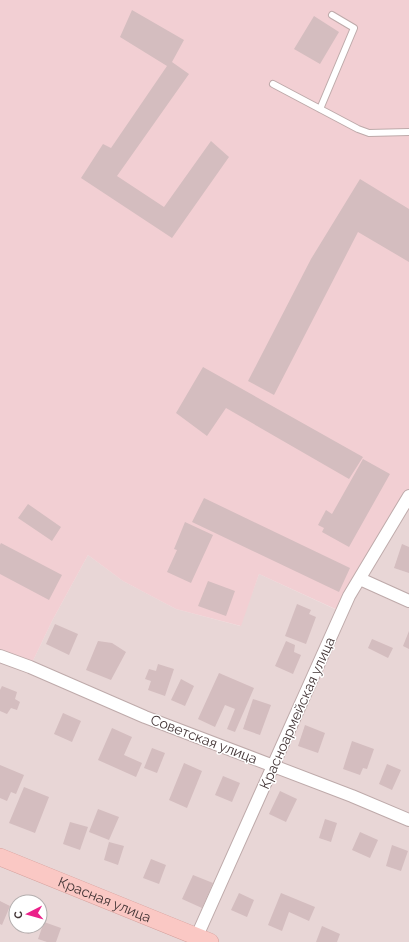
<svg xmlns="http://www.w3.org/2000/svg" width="409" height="942" font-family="Raleway,sans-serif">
<rect width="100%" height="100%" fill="#f0e4e4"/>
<path fill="#e8d6d6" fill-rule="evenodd" d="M409,496V942H0V656L30,667L52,621L88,555L123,581L176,609L240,626L259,574L341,612ZM16,902H40V926H16Z"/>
<path fill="#f2cfd3" d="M0,0H409V496L342,612L259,574L241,626L176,609L123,581L88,555L52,621L30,667L0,656Z"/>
<path fill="#d4bdbf" d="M132,10L184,40L172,62L189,74L117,176L164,207L211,141L229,157L172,238L81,178L103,144L111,148L167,66L120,37Z
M314,16L339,32L320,64L294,49Z
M360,179L409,209V262L358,232L274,395L248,381L311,259Z
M203,367L363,457L349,479L226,408L207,436L176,413Z
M363,459L390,474L349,547L322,532L324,528L318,525L326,510L332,514Z
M204,498L350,568L339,592L192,522Z
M28,504L61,527L52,541L18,518Z
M185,522L213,535L191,583L167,572L177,550L174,549Z
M1,543L62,575L49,600L0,574V545Z
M402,544L409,547V573L394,568Z
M208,581L235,591L226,616L198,606Z
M297,604L311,610L309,614L316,617L306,644L285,636Z
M55,624L78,634L69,655L46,644Z
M409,631V649L403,646Z
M372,639L393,648L388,658L368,648Z
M98,641L112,643L126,652L111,680L86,670Z
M286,641L295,645L294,652L301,655L293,674L275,666Z
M158,664L174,669L165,696L148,690L151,681L145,679L149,669L156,671Z
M219,673L254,688L235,732L227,729L235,709L225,705L215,727L198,719Z
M181,679L194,686L185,706L171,700Z
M2,686L17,692L15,699L20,702L17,710L11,708L7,714L0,711V690Z
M253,699L271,705L260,735L243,729Z
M63,713L81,721L72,742L54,734Z
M305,725L325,733L318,753L298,746Z
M112,728L132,737L124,755L142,763L136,777L98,760Z
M352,741L374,749L367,769L363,768L360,775L343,769Z
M152,748L165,753L157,773L144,768Z
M184,763L202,771L187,808L169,800Z
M387,764L401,770L392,790L379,784Z
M0,765L24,775L16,794L11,792L7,801L0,798Z
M223,776L240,783L232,802L215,795Z
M24,787L49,797L35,833L9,823Z
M280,791L297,799L286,822L269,814Z
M98,809L119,817L109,840L89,832Z
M325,819L337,823L331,842L319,838Z
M70,822L88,827L80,850L63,844Z
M360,832L378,840L370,858L352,850Z
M109,842L124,846L118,865L104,860Z
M392,845L408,851L401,871L386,866Z
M151,859L166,865L159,884L143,878Z
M193,875L213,883L202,908L182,899Z
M239,893L254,900L247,917L231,910Z
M281,893L315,907L309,921L289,912L282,931L268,925Z
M0,901L10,906L2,925L0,924Z
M44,922L61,928L56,942H47L38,939Z
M20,926H32L29,934L19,930Z
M322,926L340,934L337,942H316Z"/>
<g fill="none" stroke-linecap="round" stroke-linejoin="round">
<g stroke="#beaaaa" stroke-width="8">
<path id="lane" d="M273,84L358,129L369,133L409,132
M320,109L354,28L332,15"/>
</g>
<g stroke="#beaaaa" stroke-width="14">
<path id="street" d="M360,579L409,601
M0,656L30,667L145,717L352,796L409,820
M197,936L349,596L409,496"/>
</g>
<g stroke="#d49f9b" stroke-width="18">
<g id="secondary">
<path id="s1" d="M0,857L210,942"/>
</g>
</g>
<use href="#lane" stroke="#fff" stroke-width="6"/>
<use href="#street" stroke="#fff" stroke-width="12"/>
<use href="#secondary" stroke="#fac8c4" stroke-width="17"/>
</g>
<g text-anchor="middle" stroke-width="3" stroke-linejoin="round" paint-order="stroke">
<g font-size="14" fill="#423435" stroke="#fff">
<text transform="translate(297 713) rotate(-66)" y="5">Красноармейская улица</text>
<text transform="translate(204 739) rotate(21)" y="5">Советская улица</text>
<text dy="5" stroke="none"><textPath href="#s1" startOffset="113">Красная улица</textPath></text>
</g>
</g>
<g transform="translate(28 914) rotate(264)"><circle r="19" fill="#ffffff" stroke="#b3aeae"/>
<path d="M0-3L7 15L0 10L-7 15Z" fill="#eb218a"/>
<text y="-6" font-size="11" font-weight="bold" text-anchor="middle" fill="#423435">С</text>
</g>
</svg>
